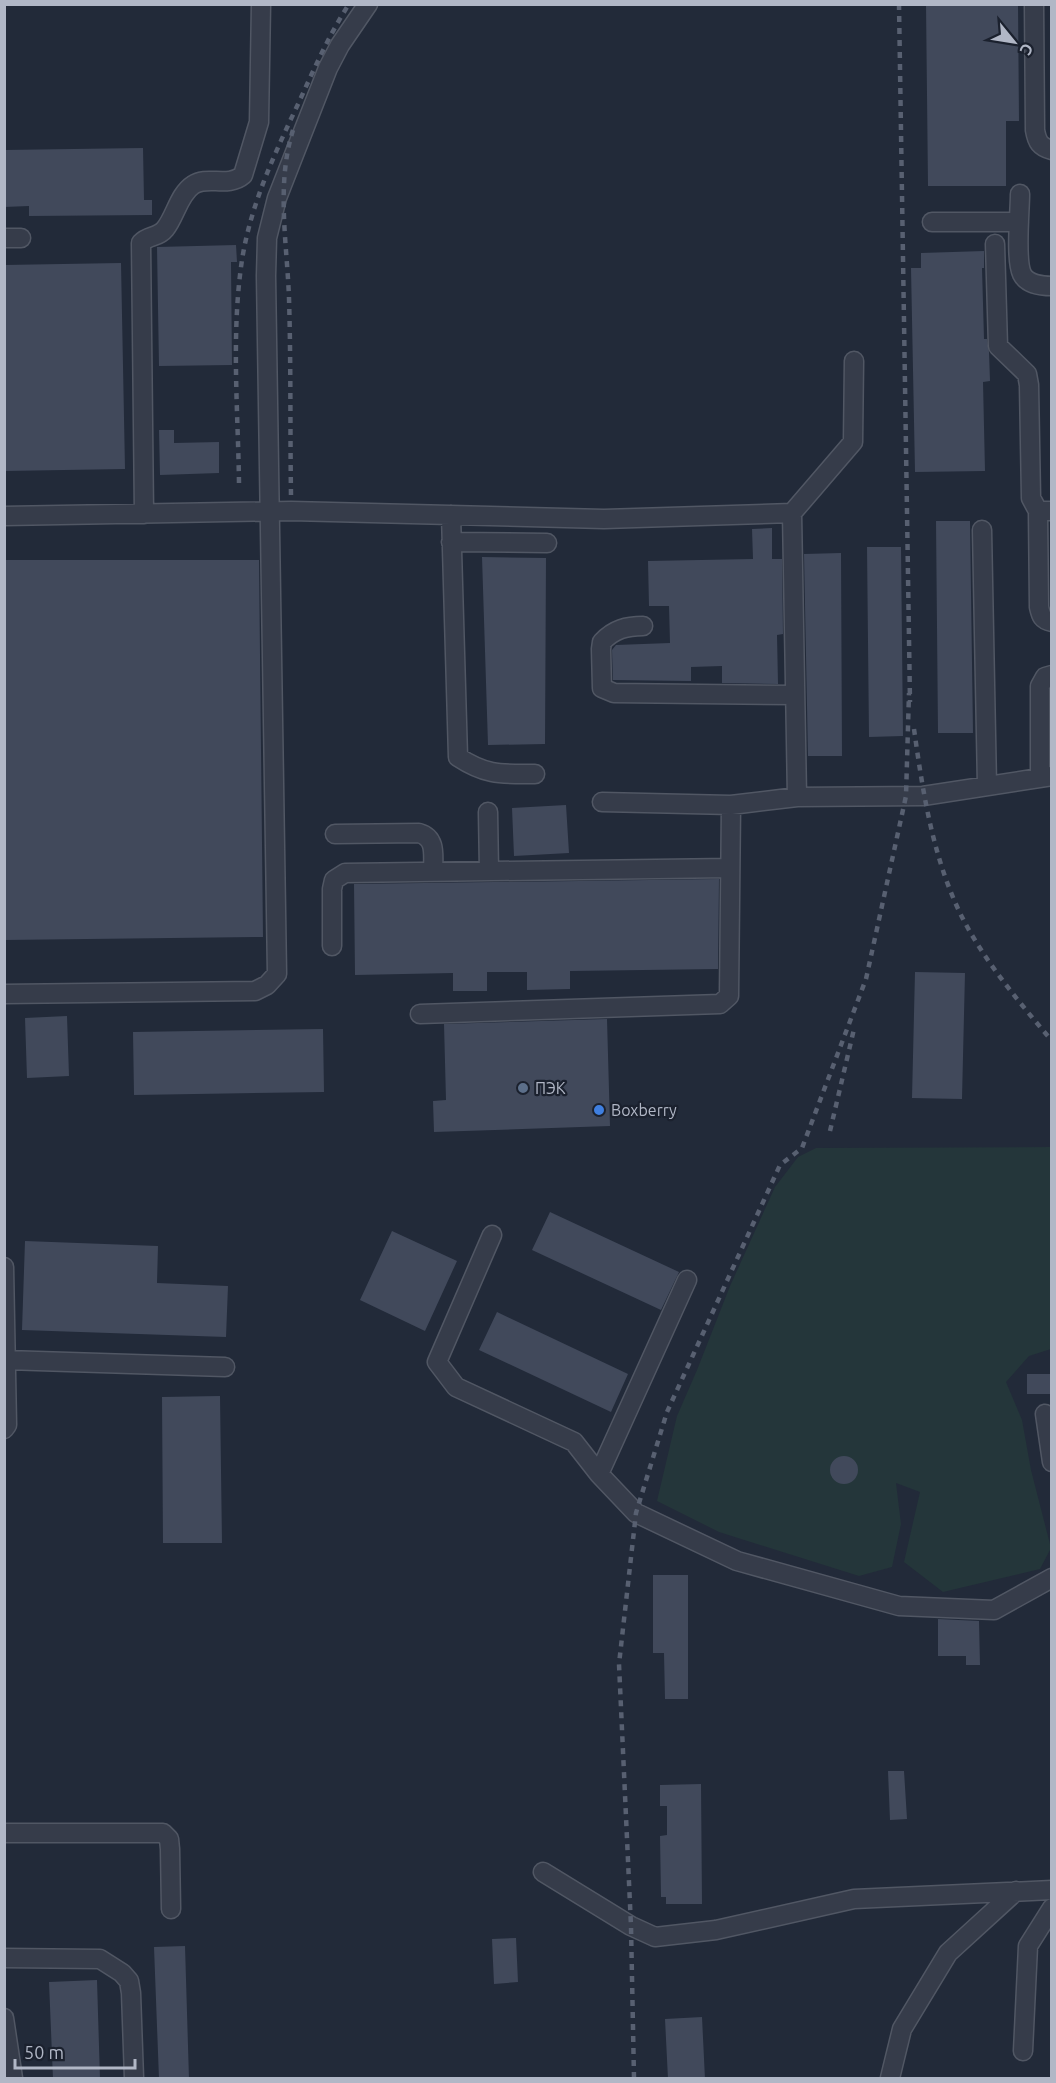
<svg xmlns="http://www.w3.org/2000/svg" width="1056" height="2083" font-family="Ubuntu,sans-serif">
<rect width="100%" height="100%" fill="#222a39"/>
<path fill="#24363a" d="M1051,1147V1349L1029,1356L1006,1382L1022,1420L1031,1470L1051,1548L1040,1569L943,1592L904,1562L920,1492L896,1483L901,1524L892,1567L859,1576L719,1532L657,1501L677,1416L697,1370L730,1286L775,1187L798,1157L816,1148Z"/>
<path fill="#41495b" d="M926,4H1018L1019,121H1006V186H928Z
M143,148L144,200H152V215L29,216V206L4,207V150Z
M236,245L237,262H231L232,365L159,366L157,247Z
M984,251V268H982L984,339H987L989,352L990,381L983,382L985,471L915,472L911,268H921V253Z
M121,263L125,469L4,471V265Z
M159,430H174V443L219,442V473L160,475Z
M936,521H970L973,733H938Z
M772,528V559H782L783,634L777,635L778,684L722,683V666L691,667V681L613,680L612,650L616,645L670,643L669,606H649L648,561L753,559L752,529Z
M867,547H901L903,736L869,737Z
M841,553L842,756H808L804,554Z
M482,557L546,558L545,744L488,745Z
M4,560H259L263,937L4,940Z
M566,805L569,853L514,856L512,808Z
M719,879L718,969L570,971V989L527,990V972H487V991H453V973L355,975L354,884Z
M915,972L965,973L962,1099L912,1098Z
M67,1016L69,1076L27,1078L25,1018Z
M607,1019L610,1126L434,1132L433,1101L446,1100L444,1024Z
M323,1029L324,1092L134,1095L133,1032Z
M550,1212L679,1272L661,1310L532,1250Z
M392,1231L457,1261L425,1331L360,1300Z
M25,1241L158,1246L157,1283L228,1286L226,1337L22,1330Z
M497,1312L628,1374L611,1412L479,1350Z
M1027,1374H1052V1394H1027Z
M220,1396L222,1543H163L162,1397Z
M830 1470a14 14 0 1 1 28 0a14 14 0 1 1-28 0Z
M653,1575H688V1699H665L664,1653H653Z
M938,1619L979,1621L980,1665H966V1656H938Z
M888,1771H904L907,1819L890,1820Z
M701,1784L702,1904H666V1897H661L660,1836L667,1835V1806H660V1785Z
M516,1938L518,1982L494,1984L492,1939Z
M185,1946L189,2079H159L154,1947Z
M97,1980L100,2079H53L49,1982Z
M702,2017L705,2079H668L665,2019Z"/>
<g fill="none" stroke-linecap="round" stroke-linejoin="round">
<g stroke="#515764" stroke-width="21">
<path id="minor" d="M1034,4L1035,130C1037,142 1040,147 1052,150
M1020,194C1020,212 1015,259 1022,274C1027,284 1042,286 1052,286
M932,222H1019
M4,238H21
M995,244L998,346L1027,374L1029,385L1031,498L1038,511H1052
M1038,511L1039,607C1041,616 1042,620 1052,622
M144,514L141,243C148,235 158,238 165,229C175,217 179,194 193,185C207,175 228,188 243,175L259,122L261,4
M451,515L458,757C487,776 502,774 535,774
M4,516L291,511L604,519L792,513
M982,530L987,786
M451,542L547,543
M643,626C627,626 614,629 602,642L601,649L602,688L614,693L795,695
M1040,778V686L1045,677L1052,675
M797,797L792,513L853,442L854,361
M602,802L731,805L797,797L923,796L1052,776
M488,812L489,871
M335,834L419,833C437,838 433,856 433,872
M332,946V889L334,880L345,873L730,868
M4,994L255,991L267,985L277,974L266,276L267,238L277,198L328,68L340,45L368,4
M420,1014L720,1004L729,996L731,805
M492,1235L437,1362L456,1387L574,1442L599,1474
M4,1267L7,1425L4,1429
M687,1280L599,1474L636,1513L737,1561L899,1606L994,1610L1052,1578
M6,1360L225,1367
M1045,1414L1052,1462
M4,1833H163L169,1839L170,1849L171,1909
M543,1872L631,1926L655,1937L716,1930L854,1899L1052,1890
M4,1958L100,1959L122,1973L129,1981L131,1993L134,2078
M4,2018L13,2078
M1023,2051L1028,1946L1052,1908
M890,2078L902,2029L948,1953L1016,1891"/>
</g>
<use href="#minor" stroke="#363c4a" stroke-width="18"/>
<path stroke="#586071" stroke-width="4.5" stroke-dasharray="6 6" stroke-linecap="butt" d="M899,4L910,702
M239,483C238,410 231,333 242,260C251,203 275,153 299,102C314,69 329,35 349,4
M291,495C290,429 291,364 289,298C287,243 276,184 293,130
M914,729C923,793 933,860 963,919C986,963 1019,1002 1052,1041
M830,1131L854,1029
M634,2078L631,1926L619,1664L636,1513L667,1412L780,1165L802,1148L866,979L906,796L909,693"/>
</g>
<circle fill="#5c6f8a" stroke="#1b212e" stroke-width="2" cx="523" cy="1088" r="6"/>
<circle fill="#3f7fe0" stroke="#1b212e" stroke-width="2" cx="599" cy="1110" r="6"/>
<g text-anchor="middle" stroke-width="4.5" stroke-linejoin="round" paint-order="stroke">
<g font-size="16" fill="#b1b7c6" stroke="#1b212e" text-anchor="start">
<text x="535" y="1094">ПЭК</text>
<text x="611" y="1116">Boxberry</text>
</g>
</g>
<rect width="1056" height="2083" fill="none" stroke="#b1b7c6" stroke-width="12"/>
<g transform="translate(1014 42) rotate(120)" stroke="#1b212e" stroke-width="4.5" paint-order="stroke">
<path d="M0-4.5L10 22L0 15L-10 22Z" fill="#b1b7c6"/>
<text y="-9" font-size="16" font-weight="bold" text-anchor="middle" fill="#b1b7c6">С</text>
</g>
<path d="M15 2059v9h120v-9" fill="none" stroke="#b1b7c6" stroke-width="3"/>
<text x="24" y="2059" font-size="18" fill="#b1b7c6" stroke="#1b212e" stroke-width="4.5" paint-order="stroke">50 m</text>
</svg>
